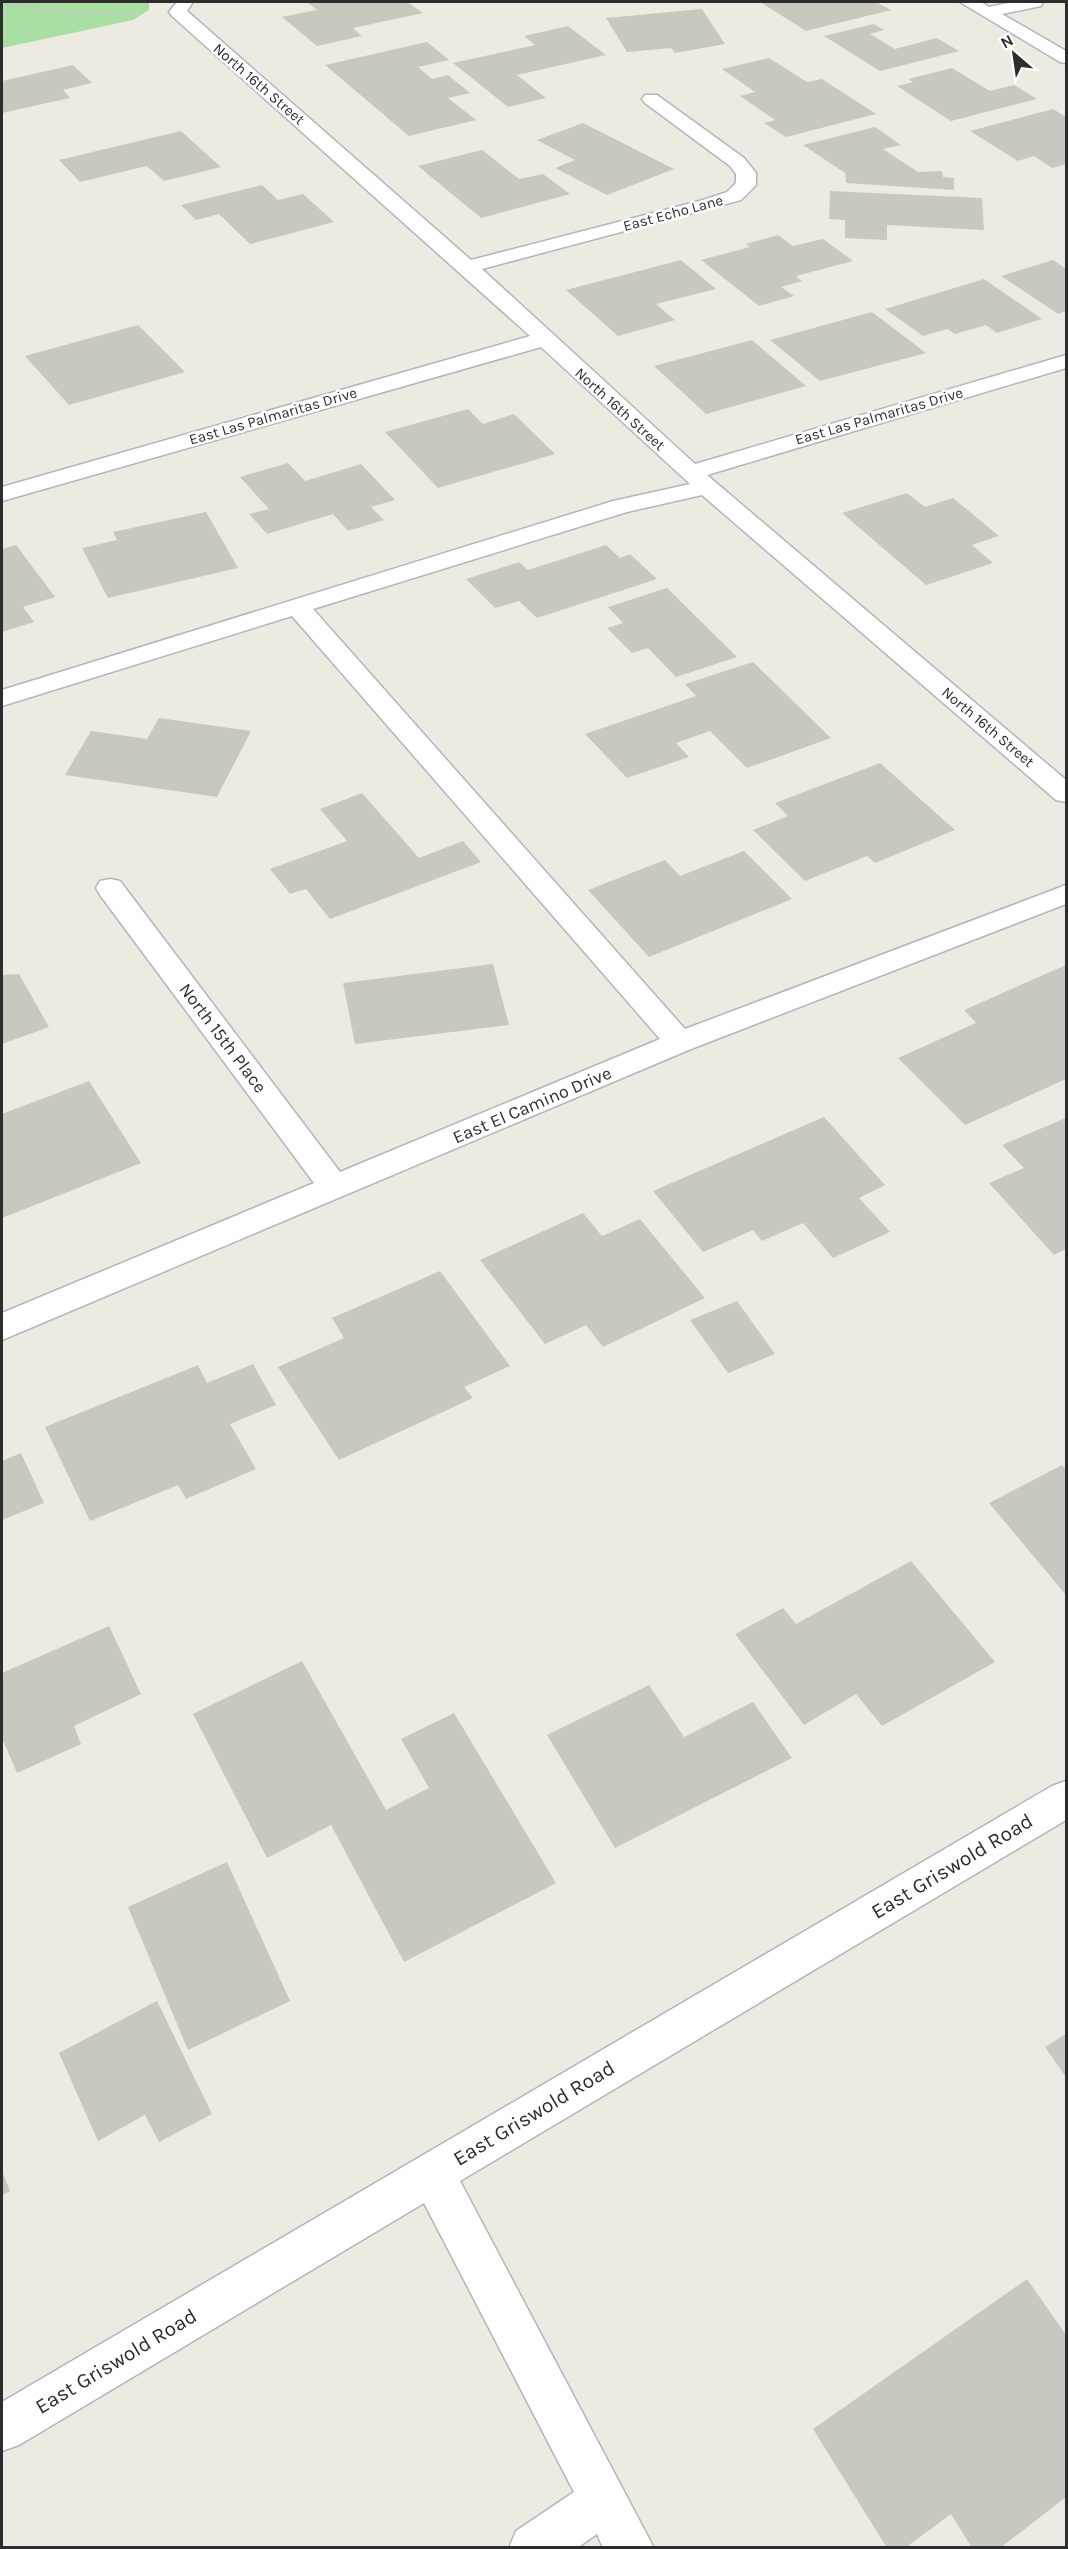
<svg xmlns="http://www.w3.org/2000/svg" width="1068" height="2549" font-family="Karla,sans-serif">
<rect width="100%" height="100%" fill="#edeae1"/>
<path fill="#a9dfa2" d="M2,2H149V10L133,20L2,48Z"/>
<path fill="#c9c8bf" d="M307,2H407L423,13L353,28L362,36L317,46L282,17L317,10Z
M760,2H876L891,10L806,31Z
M702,9L725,44L675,53L671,48L627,52L606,18Z
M874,24L884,30L870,34L895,49L937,38L959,51L880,71L824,36Z
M568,26L606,55L517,75L546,98L508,107L453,63L535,45L524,36Z
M427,42L449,60L418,67L432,79L448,75L470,93L448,98L476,120L409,136L325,65Z
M769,58L807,82L822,79L876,114L786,137L764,123L775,120L740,96L755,92L722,69Z
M73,65L92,83L63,90L70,98L2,113V81Z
M952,68L990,91L1014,85L1037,99L951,121L897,86L913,82L908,79Z
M1053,109L1066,117V164L1052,168L1034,156L1018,161L970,131Z
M583,123L674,169L607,195L555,168L575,160L537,140Z
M875,127L901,145L883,149L918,172L942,171L943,177L954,178V190L846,183L845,173L803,145Z
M181,131L221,167L164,181L147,166L80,182L59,160Z
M482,150L519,179L543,174L570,194L481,218L418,166Z
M262,185L278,200L303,194L334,222L250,244L219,214L196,220L181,205Z
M830,191L982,198L984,230L887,225V240L845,238V220L829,219Z
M778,235L793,246L823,239L853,261L796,276L802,281L781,287L794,296L759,306L701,260L750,247L746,244Z
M681,260L716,289L656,304L675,320L618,336L566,290Z
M1053,260L1066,269V311L1058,314L1001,276Z
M984,279L1042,319L997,333L986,325L955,334L947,329L923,336L885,309Z
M872,312L926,353L820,381L770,340Z
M138,325L185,372L69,405L25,356Z
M752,340L806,386L706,414L654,366Z
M468,409L483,424L514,414L555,454L438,488L385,432Z
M288,463L305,481L361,464L395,500L371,507L384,520L348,531L333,514L267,534L249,514L269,509L240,477Z
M907,493L925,507L953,498L999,536L972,545L993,563L926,585L842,513Z
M206,512L238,568L108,598L82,548L117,540L113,532Z
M16,545L55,597L23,607L34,622L2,632V549Z
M606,545L620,558L630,554L657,579L537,618L519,601L495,608L466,579L519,562L528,570Z
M667,588L737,657L676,677L648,648L632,653L607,628L623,623L608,607Z
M753,662L831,738L747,768L710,731L676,743L689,757L627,778L585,734L696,696L685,684Z
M159,718L251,731L217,797L65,775L91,731L147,739Z
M880,763L955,830L875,863L867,856L805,881L753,830L788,816L775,803Z
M362,793L419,858L463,841L481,862L330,919L306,889L290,894L270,869L347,841L320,809Z
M744,851L792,899L649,957L588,890L665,860L680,876Z
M493,964L509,1025L355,1044L343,983Z
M1066,965V1079L965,1125L898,1058L976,1023L964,1010Z
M19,974L49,1027L2,1044V975Z
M89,1081L141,1163L2,1218V1114Z
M824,1117L885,1185L859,1198L890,1232L833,1258L803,1223L762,1241L753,1230L703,1252L653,1191Z
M1066,1118V1249L1054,1255L989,1183L1024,1168L1002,1145Z
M583,1213L602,1236L640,1219L705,1298L603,1347L586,1325L545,1344L480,1260Z
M440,1271L510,1366L464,1387L473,1398L339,1460L278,1367L344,1338L332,1318Z
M737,1301L775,1354L728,1373L690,1320Z
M253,1364L276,1405L230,1424L256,1469L186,1499L178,1485L90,1521L45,1427L198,1365L207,1383Z
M21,1453L44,1503L2,1520V1461Z
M1062,1465L1066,1470V1595L989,1503Z
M911,1561L995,1662L882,1726L856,1694L804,1725L735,1634L783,1608L796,1624Z
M109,1626L141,1694L74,1726L81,1744L17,1773L2,1738V1673Z
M302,1661L386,1810L429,1788L401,1739L454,1713L556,1883L404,1962L331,1825L267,1858L193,1714Z
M649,1685L684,1737L753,1702L792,1758L615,1848L547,1735Z
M227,1862L290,2001L188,2050L128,1907Z
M157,2001L212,2114L159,2142L145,2115L98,2141L59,2053Z
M1066,2034V2077L1045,2047Z
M2,2171L10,2191L2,2195Z
M1027,2279L1066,2335V2497L1000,2548H972L951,2514L905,2548H887L813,2429Z"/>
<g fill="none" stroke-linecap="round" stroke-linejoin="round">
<g stroke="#b4b4bf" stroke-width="3">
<path id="minor" d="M177,2H193L187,11L471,260L703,200L727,192L736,183V174L730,166L645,103L642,99L645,95H657L744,158L756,173V185L741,200L482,269L695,464L1066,355V368L707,475L1066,780V802L1056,800L702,495L627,512L313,609L685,1029L1066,885V904L691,1049L2,1340V1313L314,1183L100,895L96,888L100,881L110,879L120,881L340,1172L660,1039L292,616L2,706V690L613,501L690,484L541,347L2,501V487L530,336L172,16L169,12Z
M960,2H981L989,7L1013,2H1043L1041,6L1002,14L1066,51V63L1060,62Z
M1066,1781V1820L460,2181L654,2548H603L597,2534L577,2548H509L516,2531L574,2492L424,2203L19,2445L2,2451V2402L1052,1786Z"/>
</g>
<path stroke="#c8c8c8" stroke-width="2" stroke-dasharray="3 1.5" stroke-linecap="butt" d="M2,6L20,5L55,12L135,14"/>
<use href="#minor" fill="#fff" fill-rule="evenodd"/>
</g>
<g text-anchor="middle" stroke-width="5" stroke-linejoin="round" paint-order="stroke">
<g font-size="15" fill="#2d2d2d" stroke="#fff">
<text transform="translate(259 84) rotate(41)" y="5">North 16th Street</text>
<text transform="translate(673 213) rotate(-15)" y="5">East Echo Lane</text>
<text transform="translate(620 409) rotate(42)" y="5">North 16th Street</text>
<text transform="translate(273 416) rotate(-16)" y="5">East Las Palmaritas Drive</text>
<text transform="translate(879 416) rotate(-16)" y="5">East Las Palmaritas Drive</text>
<text transform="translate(988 727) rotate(40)" y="5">North 16th Street</text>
</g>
<g font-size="18" fill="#2d2d2d" stroke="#fff">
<text transform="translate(223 1038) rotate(53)" y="6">North 15th Place</text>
<text transform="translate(532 1105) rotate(-23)" y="6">East El Camino Drive</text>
</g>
<g font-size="21" fill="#2d2d2d" stroke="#fff">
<text transform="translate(952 1866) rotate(-31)" y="7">East Griswold Road</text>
<text transform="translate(534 2113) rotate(-31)" y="7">East Griswold Road</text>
<text transform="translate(116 2361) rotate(-31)" y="7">East Griswold Road</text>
</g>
</g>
<rect width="1068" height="2549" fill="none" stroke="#2d2d2d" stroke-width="6"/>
<g transform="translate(1014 54) rotate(331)" stroke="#ffffff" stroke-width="4.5" paint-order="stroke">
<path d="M0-4.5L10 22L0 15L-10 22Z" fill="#2d2d2d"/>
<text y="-9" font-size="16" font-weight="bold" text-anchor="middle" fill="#2d2d2d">N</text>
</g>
</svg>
